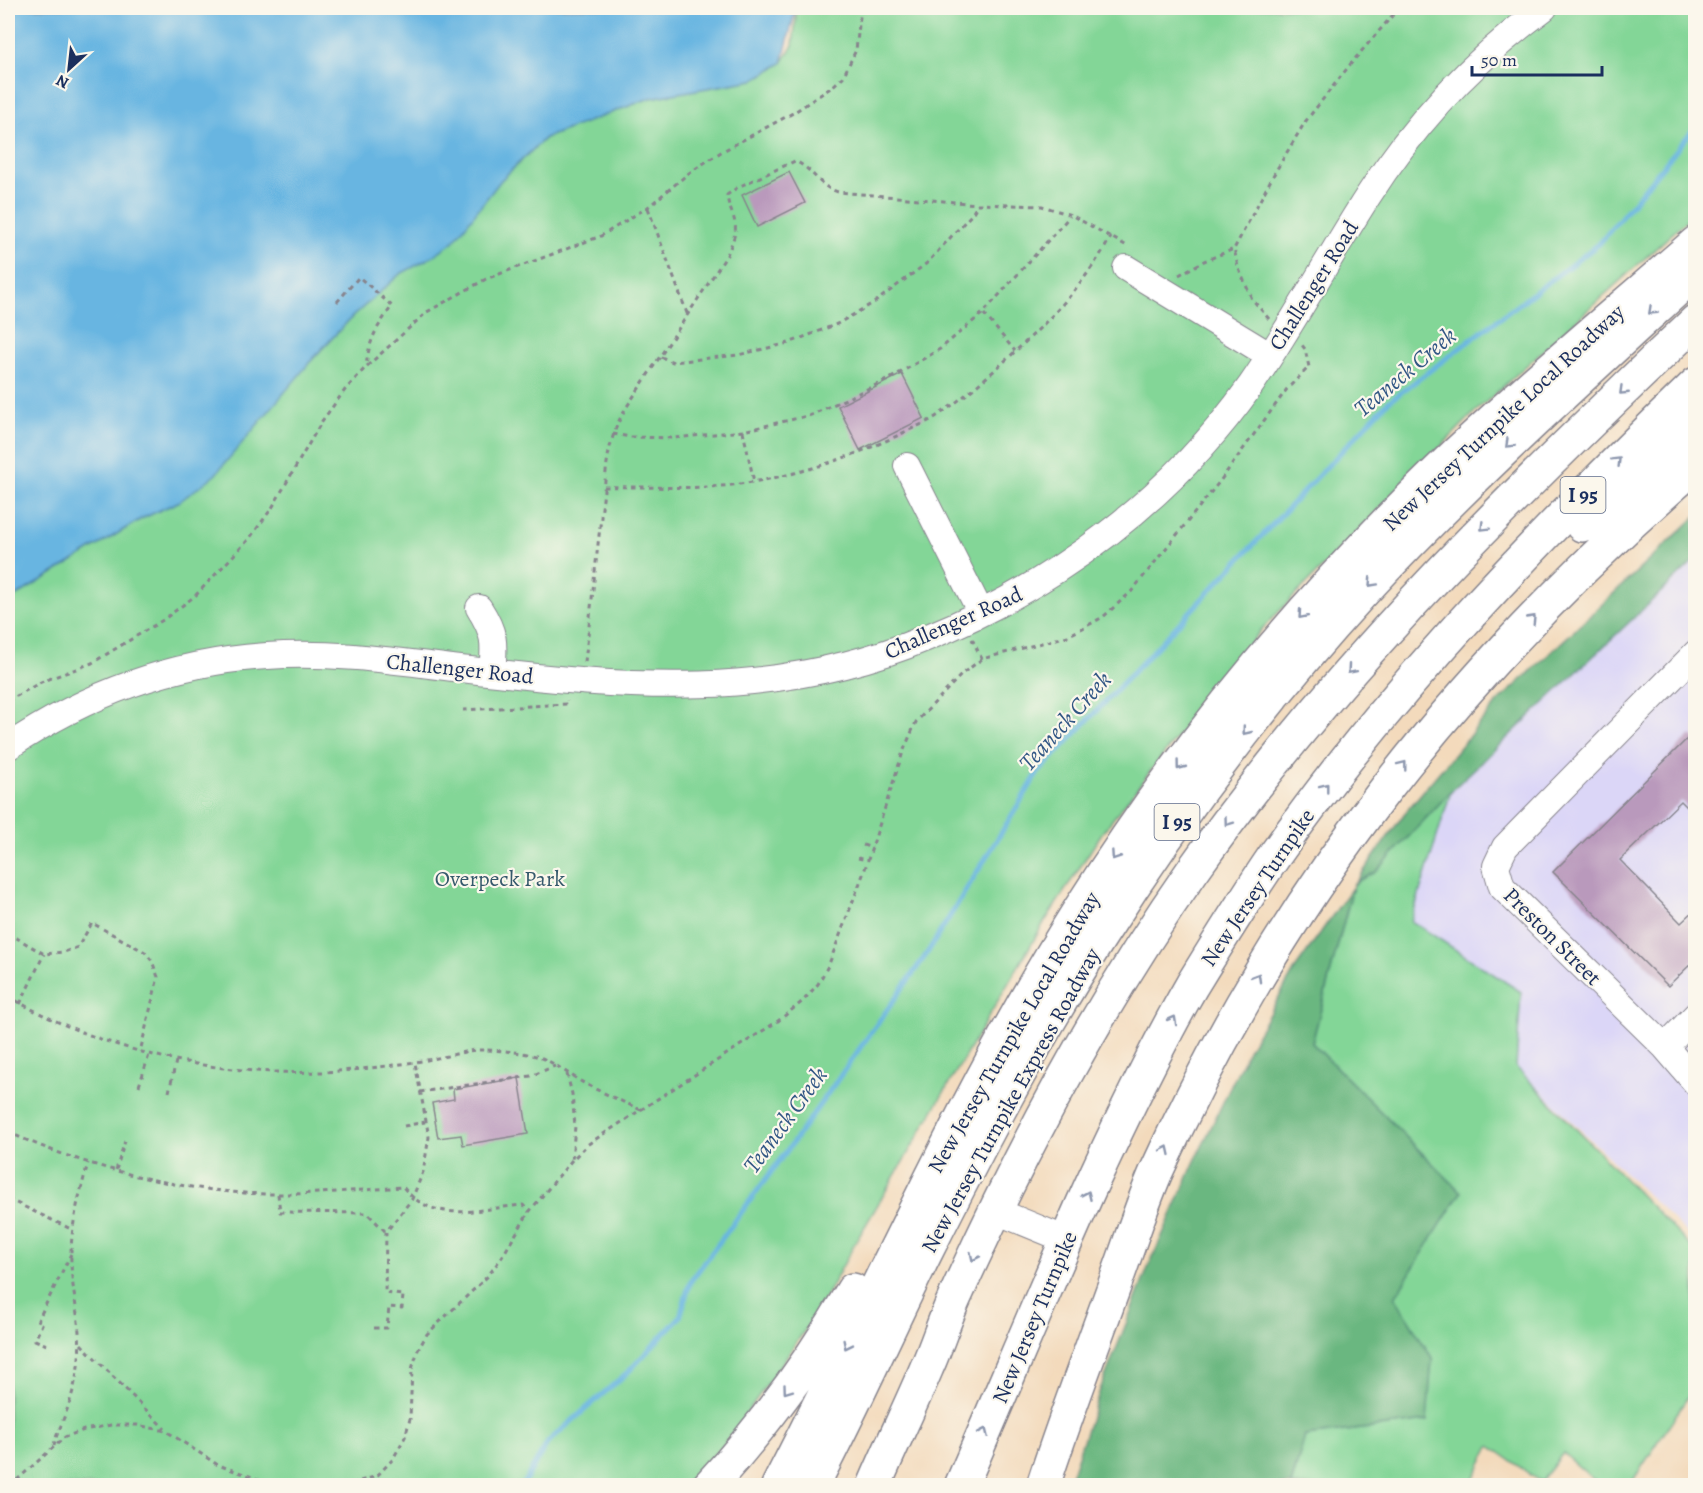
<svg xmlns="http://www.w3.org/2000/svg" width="1703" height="1493" font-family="Alegreya,serif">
<rect width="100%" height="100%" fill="#fbf7ec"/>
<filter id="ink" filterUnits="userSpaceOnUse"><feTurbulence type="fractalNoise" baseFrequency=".0167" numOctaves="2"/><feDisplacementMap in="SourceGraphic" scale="12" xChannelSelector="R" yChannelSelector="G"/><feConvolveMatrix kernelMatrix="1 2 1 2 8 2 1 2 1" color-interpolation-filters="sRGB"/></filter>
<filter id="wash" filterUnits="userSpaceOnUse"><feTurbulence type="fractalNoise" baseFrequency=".008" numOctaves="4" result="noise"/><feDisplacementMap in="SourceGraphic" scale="24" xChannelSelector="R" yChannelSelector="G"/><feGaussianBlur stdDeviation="1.35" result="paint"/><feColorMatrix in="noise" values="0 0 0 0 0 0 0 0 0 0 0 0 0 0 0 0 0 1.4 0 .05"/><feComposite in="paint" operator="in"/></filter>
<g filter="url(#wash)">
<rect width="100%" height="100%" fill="#f3dabc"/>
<path fill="#dbd6f7" d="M1695,560V1241L1516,1067L1521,992L1411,921L1451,791Z"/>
<path fill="#83d697" stroke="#4f827a" stroke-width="1.5" d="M797,8H1695V213L1475,412L1261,630L1102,833L1042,926L858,1238L815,1316L725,1444L684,1485L8,1486V601L141,519L180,501L352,317L400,274L428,259L501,180L545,138L650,98L753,80L782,63L793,45Z
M1451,791L1411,921L1521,992L1516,1067L1695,1251V1386L1630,1485H1600L1563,1453L1541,1482L1490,1446L1470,1485L1291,1486L1305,1436L1426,1421L1432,1358L1394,1297L1461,1192L1312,1043L1354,883L1376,872Z"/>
<path fill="#6ab780" stroke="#42736f" stroke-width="1.5" d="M1695,517V560L1451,791L1376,872L1354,883L1312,1043L1461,1192L1395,1297L1432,1358L1427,1421L1305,1436L1291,1485H1068L1100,1390L1148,1268L1194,1163L1248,1050L1297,966L1404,814L1497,703Z"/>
<path fill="#67b5e1" stroke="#4172a0" stroke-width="1.5" d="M8,8H796L782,63L753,80L650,98L545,138L501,180L453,242L428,259L400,274L352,317L316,355L215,475L180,501L141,519L8,601Z"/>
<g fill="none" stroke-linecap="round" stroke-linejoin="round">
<path stroke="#67b5e1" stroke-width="5" d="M522,1486L548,1442L629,1371L680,1317L690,1282L794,1141L926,955L1038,773L1388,402L1599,244L1696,126"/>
</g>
<g id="blocks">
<path fill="#b999bc" d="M789,172L805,203L757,227L742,195Z
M902,374L924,418L860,450L838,406Z
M1691,735L1696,739V816L1681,801L1620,860L1681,923L1696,909V959L1668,986L1553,872Z
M519,1078L528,1134L463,1145L461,1135L438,1138L432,1103L454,1099L453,1089Z"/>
</g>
</g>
<g filter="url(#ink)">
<use href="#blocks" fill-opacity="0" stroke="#87848d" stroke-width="1.5"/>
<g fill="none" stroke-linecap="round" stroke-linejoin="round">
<g stroke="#87848d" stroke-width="28">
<path id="minor" d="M1126,268L1269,355
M907,466L981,613
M479,608C495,633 495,643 492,672
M1696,653L1505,847L1496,866L1502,887L1665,1047L1696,1083
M8,747C85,695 173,662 267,656C334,651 403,662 470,670C628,688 775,701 926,638C1055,585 1171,499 1251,385C1293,324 1328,258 1368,196C1415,122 1475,59 1544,8
M1665,1047L1696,1015
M996,1211L1067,1240"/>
</g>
<g stroke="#87848d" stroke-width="36">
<path id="highway" d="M1582,525L1696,425
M709,1486C764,1426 812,1360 853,1290
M778,1486C878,1293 964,1093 1080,909C1180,751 1303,602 1437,472C1520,392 1609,319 1696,243
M812,1486C852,1410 887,1331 925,1254C979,1146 1035,1039 1100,937C1177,815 1264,700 1361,594C1464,483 1576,382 1688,279
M874,1486C891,1446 910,1407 927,1367C937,1345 944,1321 954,1299C1021,1150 1099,1004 1193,870C1337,666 1515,492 1696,321
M961,1486C1005,1385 1047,1283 1092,1183C1123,1116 1155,1049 1192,985C1219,941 1246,897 1275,855C1394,685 1547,528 1696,384
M1043,1486C1067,1411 1096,1338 1122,1264C1133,1233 1143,1202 1156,1172C1284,890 1462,667 1696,465"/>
</g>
<path stroke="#87848d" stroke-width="3" stroke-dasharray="4.5 4.5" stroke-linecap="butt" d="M648,208L688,316
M1179,275L1204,261L1234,249
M337,302L359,277L392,306C376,329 370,337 366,366
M984,314L1015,351
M1269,319L1252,299L1238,267L1234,249L1274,174L1305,122L1353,61L1399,8
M661,357L673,362L738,355L789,343L837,324L875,302L927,263L972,214L978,204
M743,431L754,482
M613,434L631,437L674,438L743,431L811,415L891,378L940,349L983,313L1070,216
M604,487C646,486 689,490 732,485C790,478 848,459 901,434C912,428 924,424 934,418C960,401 985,379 1008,358C1050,320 1083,286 1111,237
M972,639L982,659
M585,662L607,463C610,443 615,426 626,408L727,255C731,245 737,234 735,223C733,212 728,207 727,195L738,187L795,161C816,171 817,186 838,192L978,204L1042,206L1071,215L1127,246
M8,701L41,682L92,663L163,620L195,596L249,539L272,508L322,421L345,390L366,367L427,312L486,279L601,236L648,207L689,173L721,152L793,113L832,87L843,77L856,50L861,8
M463,710L567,704V700
M863,845L872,848
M858,858L867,860
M8,933L44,954L64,952L78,947L92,923L145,952L152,961L158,977L140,1052
M8,996C117,1060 246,1083 371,1068C395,1065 419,1062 442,1057C455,1055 470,1049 482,1050C498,1050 522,1052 536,1056C553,1061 569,1075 584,1083C602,1093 622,1101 641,1110
M20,1004L44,954
M567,1074L572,1094L575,1126L572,1160
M139,1086L149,1055
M169,1092L176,1061
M420,1092L531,1076L555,1066
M404,1126L425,1122
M8,1132C86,1168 193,1195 279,1194C320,1194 362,1190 403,1187C434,1226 480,1208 523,1205L529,1212
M116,1170L125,1141
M278,1194L280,1212L367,1213L386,1232
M8,1199L73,1230
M374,1328H387L389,1307L402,1308L403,1295L385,1293L386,1232L412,1199L423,1172L429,1137L415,1063
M81,1344L165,1429
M47,1345L35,1340L43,1322L38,1320L71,1254
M54,1446C56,1434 60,1430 63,1420C71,1401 77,1379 79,1358C82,1326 72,1295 71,1262C70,1228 79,1196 88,1163
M10,1486L65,1437L84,1430L111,1425H137L166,1431L218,1465L264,1481L285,1486
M343,1486L377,1476L393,1459L405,1437L410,1419L412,1369L418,1350L427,1334L488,1276L502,1257L529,1212L572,1160L587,1145L605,1133L778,1021L803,1001L818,984L829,964L864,872L903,752L916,722L963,673L982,659L1068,636L1103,617L1131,592L1220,481L1287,389L1309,367L1305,349L1302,345"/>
<use href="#minor" stroke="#fff" stroke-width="26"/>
<use href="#highway" stroke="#fff" stroke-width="33"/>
</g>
<defs><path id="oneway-chevron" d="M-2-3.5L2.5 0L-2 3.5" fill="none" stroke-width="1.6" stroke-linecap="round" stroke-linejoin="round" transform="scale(1.5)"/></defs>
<g stroke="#8d97ae">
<use href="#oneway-chevron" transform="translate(1652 311) rotate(137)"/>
<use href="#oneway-chevron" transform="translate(1623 391) rotate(136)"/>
<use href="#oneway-chevron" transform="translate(1509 444) rotate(136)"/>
<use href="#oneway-chevron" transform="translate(1617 461) rotate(-45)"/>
<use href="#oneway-chevron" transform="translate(1484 527) rotate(135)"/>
<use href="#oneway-chevron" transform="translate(1372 583) rotate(133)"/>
<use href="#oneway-chevron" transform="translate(1302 615) rotate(131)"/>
<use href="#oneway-chevron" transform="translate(1532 619) rotate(-46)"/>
<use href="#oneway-chevron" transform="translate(1351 670) rotate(131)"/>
<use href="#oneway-chevron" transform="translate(1246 731) rotate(129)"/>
<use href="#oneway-chevron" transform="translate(1403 765) rotate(-52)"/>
<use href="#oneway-chevron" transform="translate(1180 766) rotate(127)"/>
<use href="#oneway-chevron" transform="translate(1325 787) rotate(-52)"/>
<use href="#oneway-chevron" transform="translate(1228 822) rotate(126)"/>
<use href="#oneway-chevron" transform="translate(1115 856) rotate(124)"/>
<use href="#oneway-chevron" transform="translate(1257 977) rotate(-60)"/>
<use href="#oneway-chevron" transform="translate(1173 1020) rotate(-61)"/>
<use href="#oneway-chevron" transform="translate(1166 1150) rotate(-65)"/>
<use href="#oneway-chevron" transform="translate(1087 1195) rotate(-66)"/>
<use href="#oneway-chevron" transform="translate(974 1257) rotate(115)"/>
<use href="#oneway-chevron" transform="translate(847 1345) rotate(116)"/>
<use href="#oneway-chevron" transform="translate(787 1390) rotate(126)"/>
<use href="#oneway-chevron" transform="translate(984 1432) rotate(-66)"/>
</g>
</g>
<g text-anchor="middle" stroke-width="4.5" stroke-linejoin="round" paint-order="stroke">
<g fill="#fbf7ec" stroke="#5e6b89" stroke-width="1.5">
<rect x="1560.5" y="477" width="45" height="36" rx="4.5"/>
<rect x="1154.5" y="804" width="45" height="36" rx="4.5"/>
</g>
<g font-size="21" font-weight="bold" fill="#1b2f5e">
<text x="1583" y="502">I 95</text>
<text x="1177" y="829">I 95</text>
</g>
<g font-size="22" fill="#1b2f5e" stroke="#fbf7ec">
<text transform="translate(1313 285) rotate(-58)" y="8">Challenger Road</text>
<text transform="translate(1503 417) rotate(-43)" y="8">New Jersey Turnpike Local Roadway</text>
<text transform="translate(953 622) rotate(-24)" y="8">Challenger Road</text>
<text transform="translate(460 668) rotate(6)" y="8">Challenger Road</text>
<text transform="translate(1257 887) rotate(-56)" y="8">New Jersey Turnpike</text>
<text transform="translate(1553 936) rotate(45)" y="8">Preston Street</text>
<text transform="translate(1013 1032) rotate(-60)" y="8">New Jersey Turnpike Local Roadway</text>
<text transform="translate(1010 1100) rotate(-61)" y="8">New Jersey Turnpike Express Roadway</text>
<text transform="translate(1034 1317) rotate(-67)" y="8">New Jersey Turnpike</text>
</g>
<g font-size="22" fill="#35596c" stroke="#fbf7ec">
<text x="500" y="886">Overpeck Park</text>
</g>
<g font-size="24" font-style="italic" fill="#325785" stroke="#fbf7ec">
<text transform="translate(1405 372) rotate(-40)" y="8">Teaneck Creek</text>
<text transform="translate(1065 721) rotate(-48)" y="8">Teaneck Creek</text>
<text transform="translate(785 1120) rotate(-54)" y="8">Teaneck Creek</text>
</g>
</g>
<rect width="1703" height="1493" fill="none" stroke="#fbf7ec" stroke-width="30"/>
<g transform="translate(69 69) rotate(207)" stroke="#fbf7ec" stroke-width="4.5" paint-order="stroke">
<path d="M0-4.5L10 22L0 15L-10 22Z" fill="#1b2f5e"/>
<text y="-9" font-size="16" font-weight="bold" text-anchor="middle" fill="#1b2f5e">N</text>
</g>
<path d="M1472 66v9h130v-9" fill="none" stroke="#1b2f5e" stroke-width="3"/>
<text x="1481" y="66" font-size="18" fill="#1b2f5e" stroke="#fbf7ec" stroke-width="4.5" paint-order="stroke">50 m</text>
</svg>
